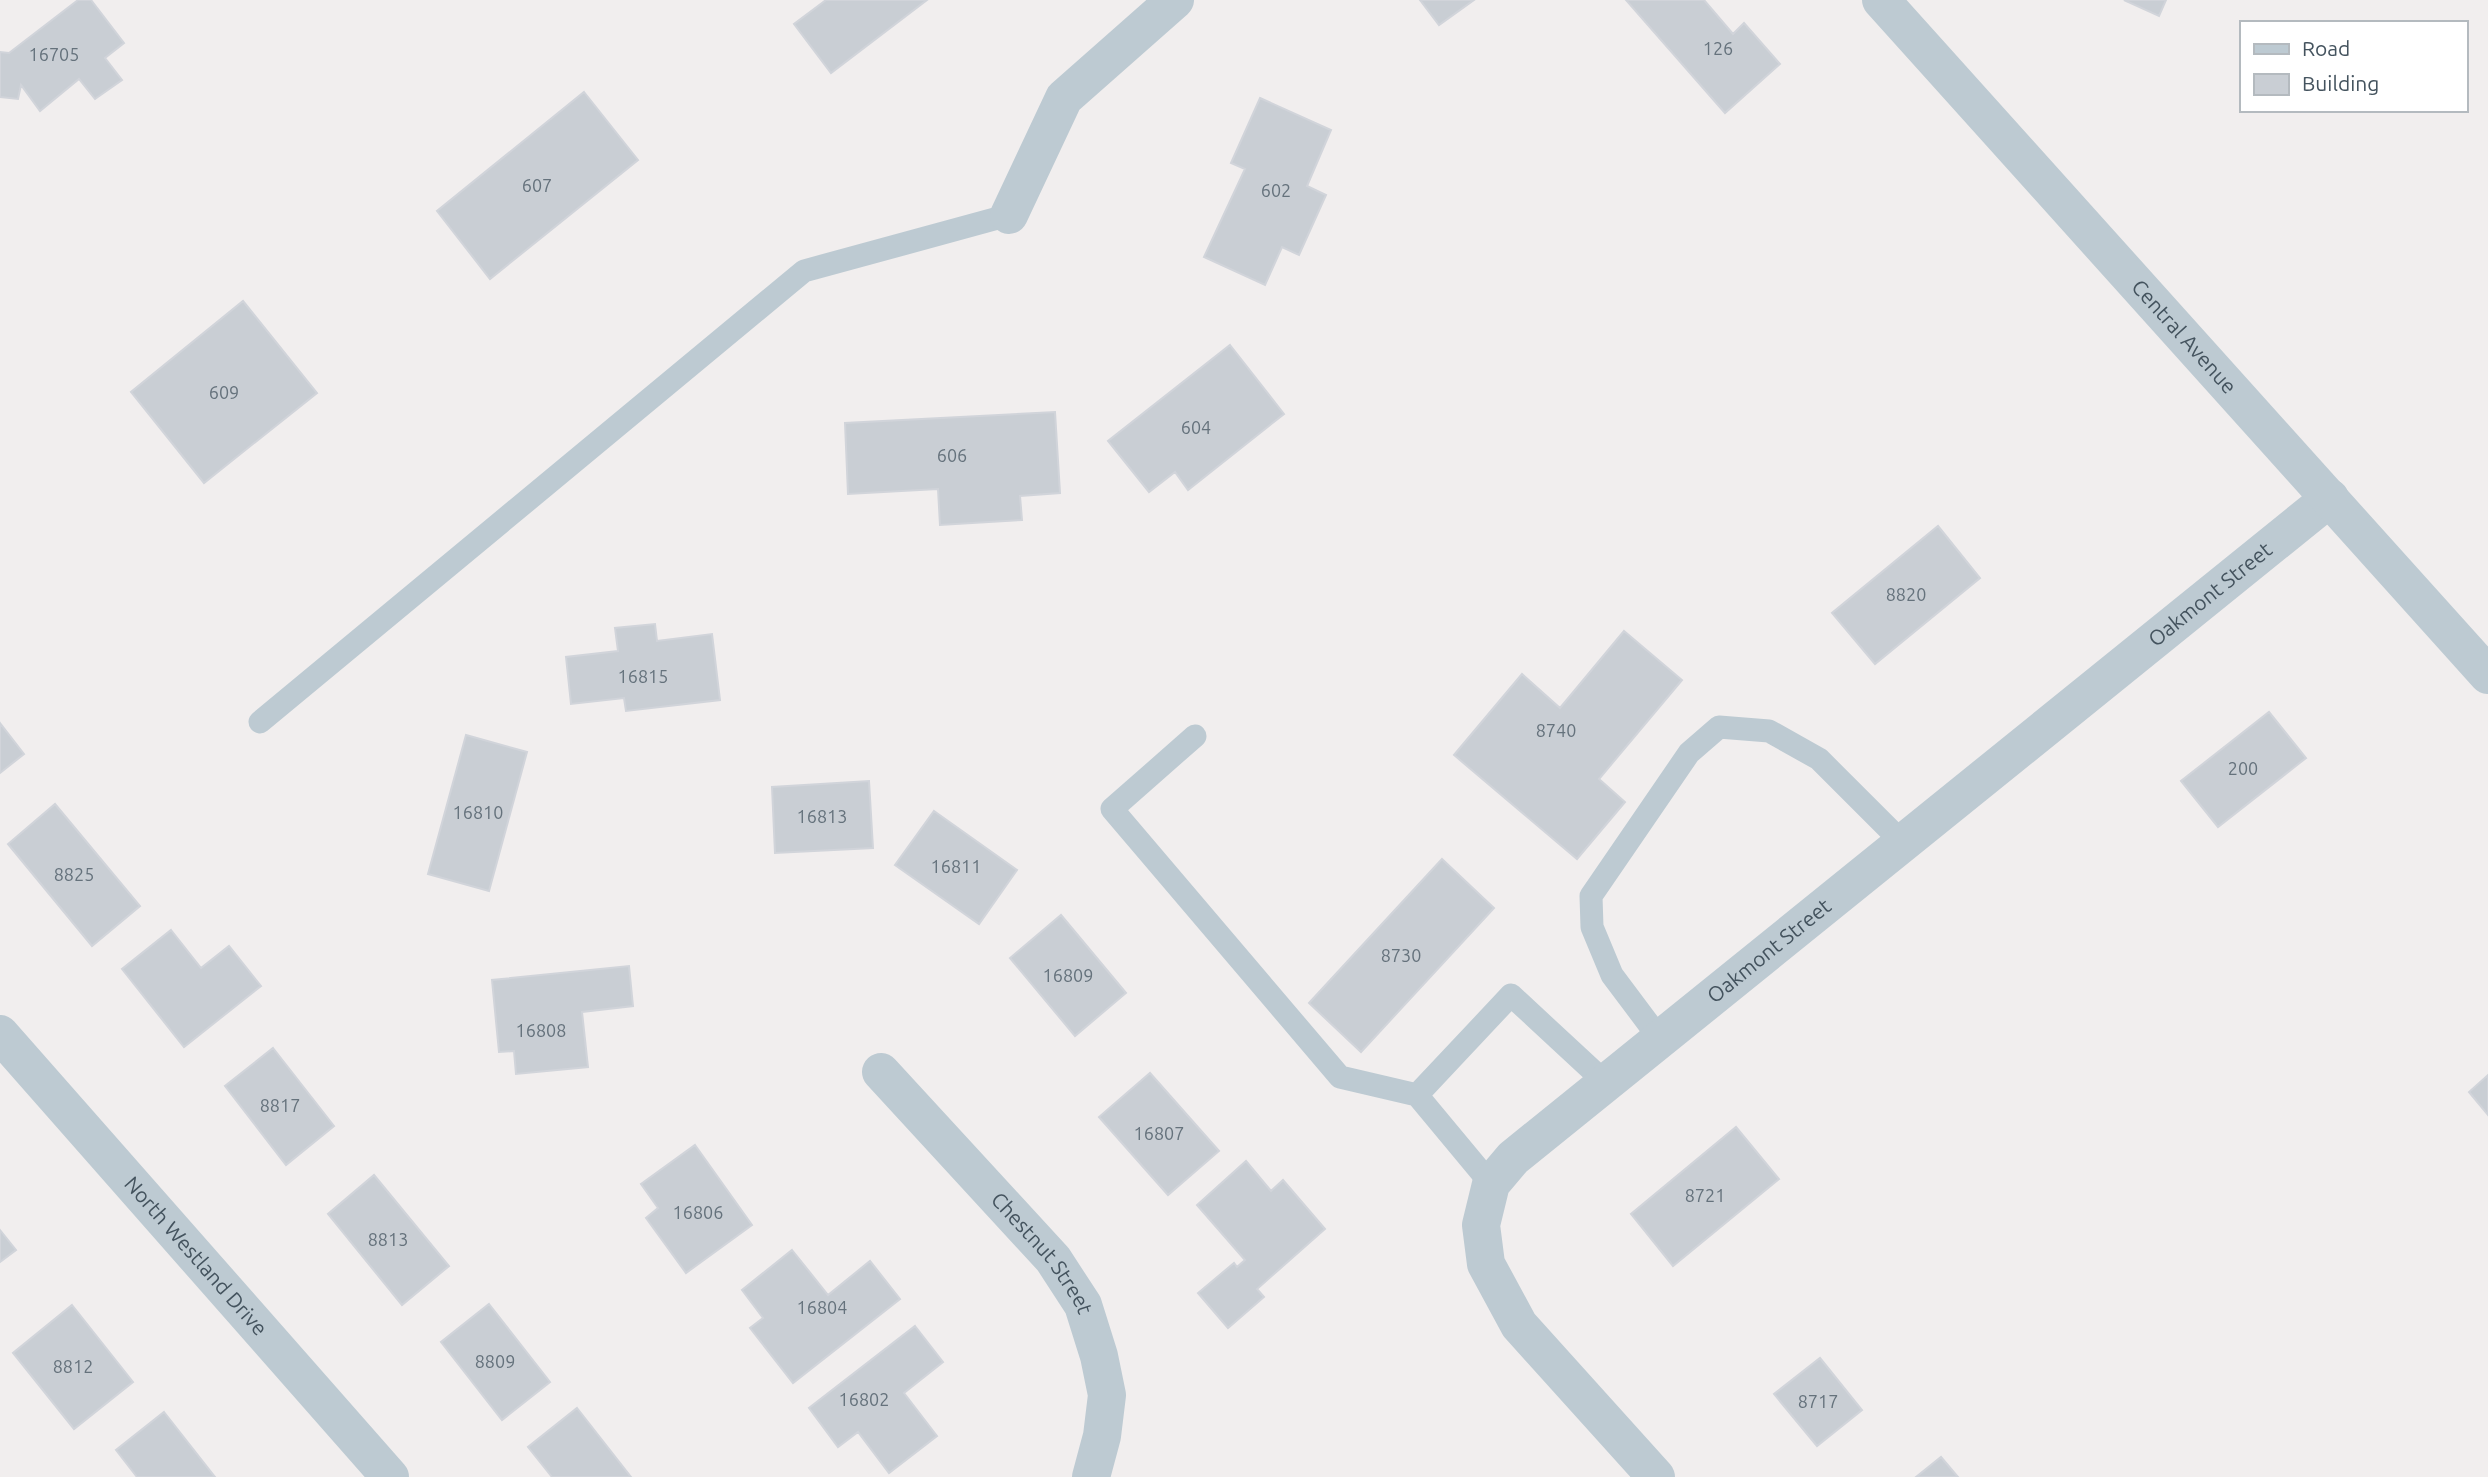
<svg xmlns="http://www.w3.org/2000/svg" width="2488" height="1477" font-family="Ubuntu,sans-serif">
<rect width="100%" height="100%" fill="#f1eeee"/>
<path fill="#c9ced4" stroke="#d1d4da" stroke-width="2" d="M78,0H91L124,43L105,58L122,80L95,99L79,79L40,111L21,85L18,99L0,97V52L9,53Z
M826,0H927L831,73L794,24Z
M1420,0H1474L1439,25Z
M1626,0H1704L1733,34L1744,23L1780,64L1725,113Z
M2124,0H2166L2159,16Z
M584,92L638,160L490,279L437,211Z
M1260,98L1331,130L1307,186L1326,195L1299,255L1282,247L1265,285L1204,257L1245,169L1231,163Z
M243,301L317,393L204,483L131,392Z
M1230,345L1284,414L1188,490L1175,472L1149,492L1108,441Z
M1055,412L1060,493L1020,496L1022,520L940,525L938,489L848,494L845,423Z
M1938,526L1980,578L1875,664L1832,613Z
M655,624L657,641L712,634L720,700L626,711L624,698L571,704L566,657L618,651L615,628Z
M1624,631L1682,680L1599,779L1625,802L1577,859L1454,755L1522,674L1560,708Z
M2269,712L2306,758L2218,827L2181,781Z
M0,723L24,754L0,773Z
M466,735L527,752L489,891L428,874Z
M869,781L873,848L775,853L772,787Z
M55,804L140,906L92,946L8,844Z
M934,811L1017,870L979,924L895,865Z
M1442,859L1494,908L1361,1052L1309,1003Z
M1061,915L1126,993L1075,1036L1010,958Z
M171,930L201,968L229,946L261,986L184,1047L122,969Z
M629,966L633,1006L582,1012L588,1067L516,1074L514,1051L499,1052L492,980Z
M273,1048L334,1126L286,1165L225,1086Z
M1150,1073L1219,1151L1168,1195L1099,1117Z
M2488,1075V1115L2469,1092Z
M1736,1127L1779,1179L1673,1266L1631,1214Z
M695,1145L752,1225L686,1273L646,1218L658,1208L641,1184Z
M1246,1161L1271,1191L1283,1180L1325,1229L1257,1289L1264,1297L1228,1328L1198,1293L1234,1263L1237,1267L1245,1260L1197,1205Z
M374,1175L449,1266L402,1305L328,1214Z
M0,1230L16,1250L0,1262Z
M792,1250L828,1295L870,1261L900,1299L793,1383L750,1328L763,1318L742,1290Z
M489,1304L550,1382L502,1420L441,1342Z
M72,1305L133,1382L74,1429L13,1353Z
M915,1326L943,1362L904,1393L937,1436L889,1473L858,1432L838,1447L809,1408Z
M1820,1358L1862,1410L1817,1446L1774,1394Z
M577,1408L631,1477H552L528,1447Z
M164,1412L215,1477H137L116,1450Z
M1941,1457L1958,1477H1916Z"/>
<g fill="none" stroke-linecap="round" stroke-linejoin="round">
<path stroke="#bdcad2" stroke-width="23" d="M260,722L804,271L1009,215
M1195,736L1112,809L1340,1077L1417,1095
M1660,1039L1612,975L1592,927L1591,896L1689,753L1719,727L1769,731L1819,759L1903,843
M1491,1184L1417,1095L1511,995L1606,1083"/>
<g stroke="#bdcad2" stroke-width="38">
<path d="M1009,215L1064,98L1175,0"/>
<path id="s1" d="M0,1034L390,1477"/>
<path id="s2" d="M881,1072L1053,1259L1083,1305L1099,1356L1107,1395L1102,1436L1091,1477"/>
<path id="s3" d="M1656,1477L1519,1325L1486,1264L1481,1225L1491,1184L1513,1158L2330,498"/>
</g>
<path stroke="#bdcad2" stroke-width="38" id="s4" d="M1881,0L2488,675"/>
</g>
<g text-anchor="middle" stroke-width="5" stroke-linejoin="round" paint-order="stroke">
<g font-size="18" fill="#65727c">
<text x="1718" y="55">126</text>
<text x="54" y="61">16705</text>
<text x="537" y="192">607</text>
<text x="1276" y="197">602</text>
<text x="224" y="399">609</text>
<text x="1196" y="434">604</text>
<text x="952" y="462">606</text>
<text x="1906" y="601">8820</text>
<text x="643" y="683">16815</text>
<text x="1556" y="737">8740</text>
<text x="2243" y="775">200</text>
<text x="478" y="819">16810</text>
<text x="822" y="823">16813</text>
<text x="956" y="873">16811</text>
<text x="74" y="881">8825</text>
<text x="1401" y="962">8730</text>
<text x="1068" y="982">16809</text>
<text x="541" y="1037">16808</text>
<text x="280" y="1112">8817</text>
<text x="1159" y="1140">16807</text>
<text x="1705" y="1202">8721</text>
<text x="698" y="1219">16806</text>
<text x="388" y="1246">8813</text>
<text x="822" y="1314">16804</text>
<text x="495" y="1368">8809</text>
<text x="73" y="1373">8812</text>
<text x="864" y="1406">16802</text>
<text x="1818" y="1408">8717</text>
</g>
<g font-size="21" fill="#44535e" stroke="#fff">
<text dy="7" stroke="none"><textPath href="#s4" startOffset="453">Central Avenue</textPath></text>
<text dy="7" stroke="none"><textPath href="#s3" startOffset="1286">Oakmont Street</textPath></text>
<text dy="7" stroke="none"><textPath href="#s3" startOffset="719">Oakmont Street</textPath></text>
<text dy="7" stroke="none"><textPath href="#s1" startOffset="296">North Westland Drive</textPath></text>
<text dy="7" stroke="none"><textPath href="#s2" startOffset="243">Chestnut Street</textPath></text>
</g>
</g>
<rect x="2240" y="21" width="228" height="91" fill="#ffffff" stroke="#b4babf" stroke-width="2"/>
<rect x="2254" y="44" width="35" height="10" fill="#bdcad2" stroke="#b4babf" stroke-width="2"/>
<text x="2302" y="56" font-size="21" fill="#44535e">Road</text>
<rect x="2254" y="74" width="35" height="21" fill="#c9ced4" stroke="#b4babf" stroke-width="2"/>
<text x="2302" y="91" font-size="21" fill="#44535e">Building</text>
</svg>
